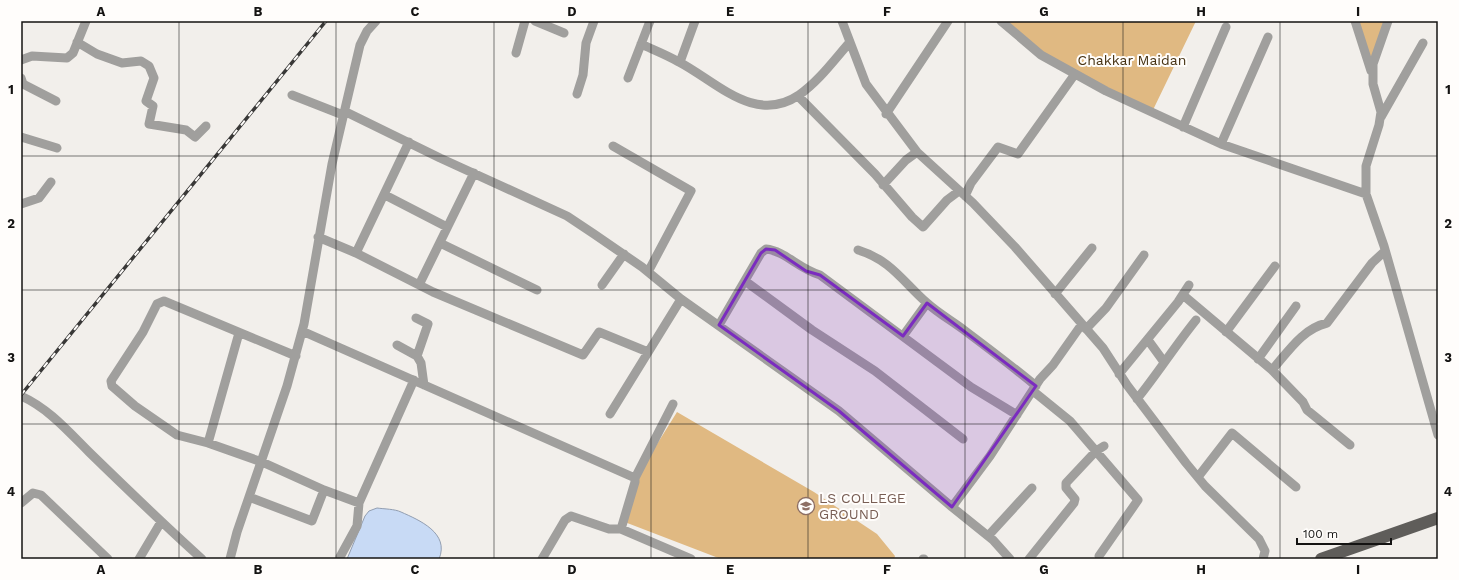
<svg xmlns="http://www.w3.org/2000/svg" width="1459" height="580" font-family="'Work Sans',sans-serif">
<rect width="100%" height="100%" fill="#f2efeb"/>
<path fill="#e0b982" d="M1001,21H1196L1152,112L1041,55Z
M1358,21H1388L1373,64Z
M677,412L814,492L877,534L895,556L894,559H721L622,521L644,465Z"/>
<path fill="#c8daf5" stroke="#929eb1" d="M377,508C384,509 395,509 401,512C419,520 450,533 439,559H347L365,516L369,511Z"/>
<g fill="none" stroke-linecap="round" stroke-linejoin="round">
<path stroke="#a09f9d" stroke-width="9" d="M535,21L564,33
M842,21L866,84L917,152L973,203L1015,247L1103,348L1127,385L1186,463L1205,486L1259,539L1265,551L1263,559
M1001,21L1041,55L1106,91L1221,144L1366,194
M1355,21L1371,71
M1388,21L1373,64V84L1381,112L1379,125L1366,166V194L1384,246L1438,435
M77,42L97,54L122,63L141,61L149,66L154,78L146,101L153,106L149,124L186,130L195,137L206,126
M641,44C654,50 667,55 679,62C717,82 755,125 799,95C819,81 834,60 850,42
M516,53L525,21
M21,60L32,56L67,58L73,53L86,21
M680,62L695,21
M21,78L23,84L56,101
M628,78L650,21
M577,94L583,75L586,43L594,21
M292,95L343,115
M798,96L875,174L912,217L923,227L947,200L959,191
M344,111L440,158L567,216L594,234L642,267L681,299L839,411L952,507
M886,114L948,21
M1381,117L1423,43
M1183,127L1226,27
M21,137L57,148
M1221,144L1268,37
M613,146L691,191L648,272
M883,185L906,160L917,152
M385,195L447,227
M965,196L971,183L998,147L1018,154L1075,74
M21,204L39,198L51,182
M318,237L356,253L433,292L583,355L599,332L648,352
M440,243L537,290
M858,250C891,260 903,282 927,303C938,313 952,321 964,330C988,348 1012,366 1036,386
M356,253L409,142
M745,281L812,330L875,371L963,439
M419,285L474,173
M602,285L624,254
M1055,294L1092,248
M1183,295L1272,370L1303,402L1307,410L1350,445
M416,318L428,324L417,356L421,363L424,385
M719,325L761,253L766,249C785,251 799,269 820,275L971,387L1017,415
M1086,329L1106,308L1144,255
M302,331L635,478V482L621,529H609L571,516L565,520L542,559
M1226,332L1275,266
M903,336L927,303
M1148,340L1164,362
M397,345L417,356
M296,356L164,301L157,304L143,332L111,381L112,386L135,406L177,435L208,443L262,462L324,490
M1258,359L1296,306
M1272,370C1288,352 1302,329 1327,323L1372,263L1385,251
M1119,374L1178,302L1189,285
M1033,391L1070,421L1138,500L1099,556
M21,396C48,408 68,431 89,452C126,488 163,524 202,559
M1137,399C1158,373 1175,346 1196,320
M610,414L681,299
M208,443L239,333
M1198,477L1232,433L1296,487
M635,478L673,404
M249,497L312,521L324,490L359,503
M21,503L33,493L41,495L108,559
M621,529L691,559
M988,536L1032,488
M340,557L357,526L359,503L414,380
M139,559L161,522
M230,559L237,532L287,386L304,324L332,164L360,45L367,31L376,21
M923,559H924
M1010,559L993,540L952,507L990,456L1040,379L1053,365L1082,324
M1029,559L1074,503L1075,499L1066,488V483L1096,451L1104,446"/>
<path stroke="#5f5d5a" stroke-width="12" d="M1321,559L1438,518"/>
<g stroke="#393837" stroke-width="3.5">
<path id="rail" d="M21,395L326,21"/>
</g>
<use href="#rail" stroke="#fffdfb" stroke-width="2" stroke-dasharray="6" stroke-linecap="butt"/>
</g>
<path fill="#7b2cbf" fill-opacity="0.2" stroke="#7b2cbf" stroke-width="3" stroke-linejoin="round" d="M766,249L775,250L806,271L820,275L903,336L927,303L1036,386L952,507L839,411L719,325L761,253Z"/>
<path fill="none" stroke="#141312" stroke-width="1" stroke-opacity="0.55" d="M179,21V559M336,21V559M494,21V559M651,21V559M808,21V559M965,21V559M1123,21V559M1280,21V559M21,156H1438M21,290H1438M21,424H1438"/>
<defs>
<g id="university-ring" transform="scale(0.9)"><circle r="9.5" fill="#fffdfb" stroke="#8d6e63" stroke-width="1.5"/><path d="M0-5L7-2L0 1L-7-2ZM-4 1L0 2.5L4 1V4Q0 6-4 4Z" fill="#8d6e63"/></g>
</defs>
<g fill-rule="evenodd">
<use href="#university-ring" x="806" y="506"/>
</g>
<g text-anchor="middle" stroke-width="4" stroke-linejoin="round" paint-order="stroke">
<g font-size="14" fill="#473314" stroke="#fffdfb">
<text x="1132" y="65">Chakkar Maidan</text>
</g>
<g font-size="14" fill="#785e54" stroke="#fffdfb" text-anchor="start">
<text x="819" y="503">LS COLLEGE<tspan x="819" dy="16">GROUND</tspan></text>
</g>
</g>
<rect width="1459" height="580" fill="none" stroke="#fffdfb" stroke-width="44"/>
<path d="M1297 538v6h94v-6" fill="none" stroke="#141312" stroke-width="2"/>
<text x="1303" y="538" font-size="12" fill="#141312" stroke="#fffdfb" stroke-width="3" paint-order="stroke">100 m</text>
<rect x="22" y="22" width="1415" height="536" fill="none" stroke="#141312" stroke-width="1.5"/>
<g font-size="13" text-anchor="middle" font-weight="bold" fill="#141312">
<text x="101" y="16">A</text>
<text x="258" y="16">B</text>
<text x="415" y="16">C</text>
<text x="572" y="16">D</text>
<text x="730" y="16">E</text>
<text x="887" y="16">F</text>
<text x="1044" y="16">G</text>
<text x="1201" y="16">H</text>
<text x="1358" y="16">I</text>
<text x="11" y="94">1</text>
<text x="1448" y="94">1</text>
<text x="11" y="228">2</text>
<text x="1448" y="228">2</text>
<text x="11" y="362">3</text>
<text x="1448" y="362">3</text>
<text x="11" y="496">4</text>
<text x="1448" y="496">4</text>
<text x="101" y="574">A</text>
<text x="258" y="574">B</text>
<text x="415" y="574">C</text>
<text x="572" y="574">D</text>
<text x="730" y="574">E</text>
<text x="887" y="574">F</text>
<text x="1044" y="574">G</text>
<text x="1201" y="574">H</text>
<text x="1358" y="574">I</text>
</g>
</svg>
